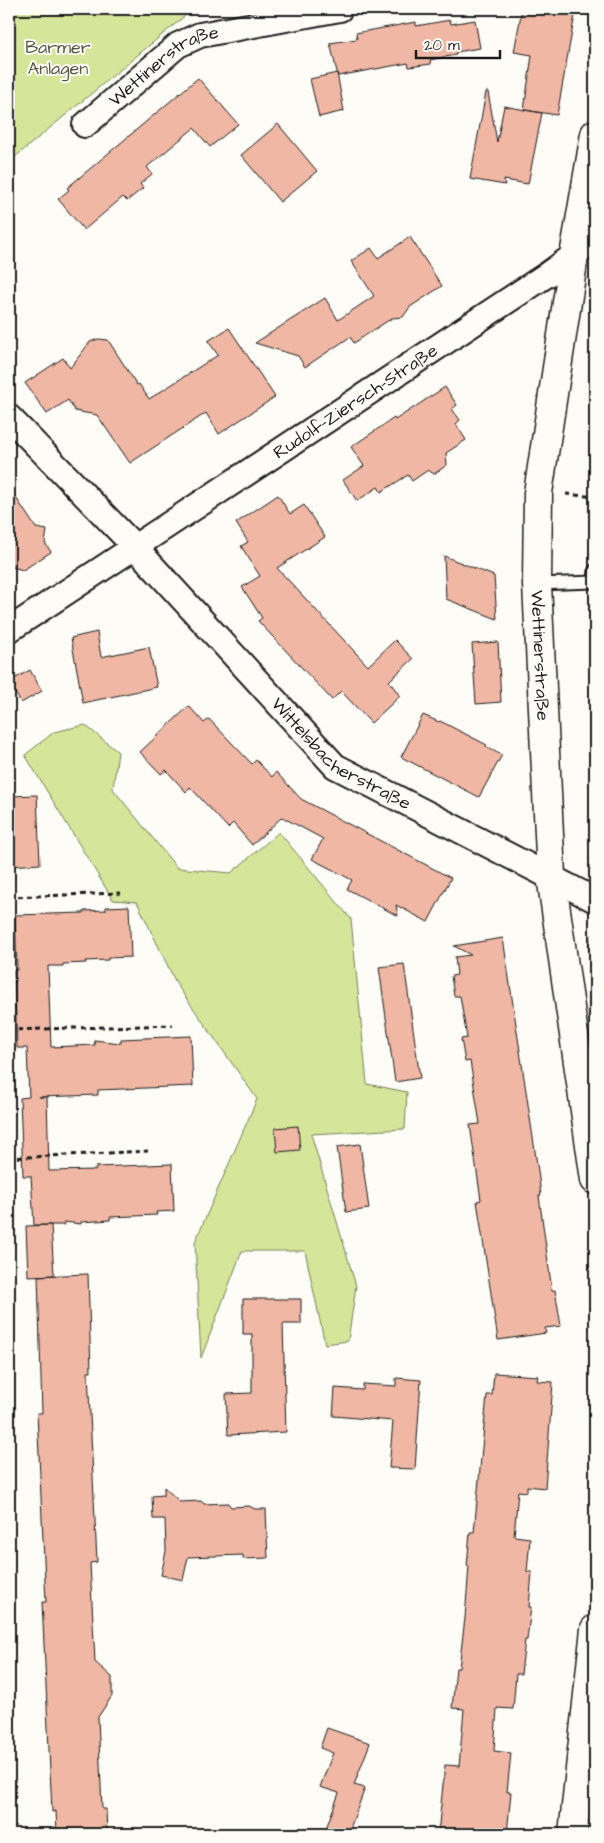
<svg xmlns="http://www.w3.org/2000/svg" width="604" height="1843" font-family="'Architects Daughter',sans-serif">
<rect width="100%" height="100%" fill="#fdfcf7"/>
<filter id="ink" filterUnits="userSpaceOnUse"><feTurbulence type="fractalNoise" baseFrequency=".02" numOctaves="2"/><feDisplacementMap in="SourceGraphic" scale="10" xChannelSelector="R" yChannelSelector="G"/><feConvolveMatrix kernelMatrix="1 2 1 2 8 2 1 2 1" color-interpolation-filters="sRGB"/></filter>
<g filter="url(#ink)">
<path fill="#d5e599" stroke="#78805a" d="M9,9H191L192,10L9,162Z
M85,725L118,752L113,789L177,868L231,873L279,832L351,919L367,1084L407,1092L405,1129L311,1134L356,1286L348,1341L325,1344L305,1251H242L201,1358L195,1242L257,1099L177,985L137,902L113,900L25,755L54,732Z
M595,928V993L588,945Z"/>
<path fill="#efb7a4" stroke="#1c1c1c" d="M522,9H576L557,115L524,110L532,55L514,52Z
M450,20L451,24L475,20L480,48L456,52V55L430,60L431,64L409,67L408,63L338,76L330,43L357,39L356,33L416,22V26Z
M337,73L344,111L319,117L310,79Z
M198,78L238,124L210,147L194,128L147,167L152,174L140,184L143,188L127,201L123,197L84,230L58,199L69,190L67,188Z
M486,92H488L497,142L504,106L542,113L528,184L504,180L505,185L470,179Z
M278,124L317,171L280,202L241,155Z
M410,237L442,286L410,307L403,317L392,318L354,343L350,337L305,367L298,356L255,343L325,298L338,320L374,296L351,261L371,248L378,258Z
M229,328L275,397L219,434L206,413L130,463L97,415L75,411L68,400L47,414L25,383L63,358L70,368L90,342L98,339L108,340L137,385L139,384L149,399L218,355L208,341Z
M445,387L457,405L452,409L460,420L456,424L466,440L446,453L447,465L434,474L428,470L412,481L408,475L381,492L378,487L357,501L343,480L364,466L351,447L394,418L395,420Z
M9,487L36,528L47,530L45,543L51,552L23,570L9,566Z
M278,495L290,514L304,505L325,537L277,568L368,666L395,640L413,659L389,681L400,696L371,723L341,691L332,700L258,621L262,618L242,587L260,576L241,546L248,542L236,523Z
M444,556L494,576L497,619L446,599Z
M97,632L101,657L149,647L157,687L83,703L71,638Z
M498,642L501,702L476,704L472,644Z
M30,670L42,691L21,703L9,682Z
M189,706L204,723L209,719L252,764L256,760L272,777L276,772L301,799L451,878L428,922L396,905L398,916L347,889L352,880L312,859L323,839L282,817L252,845L233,823L228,828L190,787L186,792L166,770L161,774L140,752Z
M423,715L439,722L440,721L487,745L486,747L502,755L479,797L401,757Z
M37,795L40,864L9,866V796Z
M129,906L131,957L108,958V960L85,961L86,963L63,964V966H48L51,1047L95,1045L94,1040L121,1043V1039L191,1036L193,1086L98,1090V1095L39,1097H47L49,1171L96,1170V1167L172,1164L174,1211L156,1212L157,1215L110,1217V1220L81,1222V1224L64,1222V1225H34L31,1176H23L20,1098L29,1097L27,1048H17L14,970H17L15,915L84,913V911L106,910V907Z
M503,938L538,1171L541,1195L539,1196L552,1291L555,1290L561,1326L545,1328L546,1333L498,1340L477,1201L481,1200L470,1125L480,1124L470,1061L465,1062L461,1039L467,1038L460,996H454L451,976L457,975L455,957L471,955L454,946Z
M404,964L420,1078L395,1082L379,967Z
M298,1126L300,1150L277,1152L275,1128Z
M360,1144L369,1209L346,1212L337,1147Z
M51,1225L54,1275L28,1276L26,1226Z
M88,1274L91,1372H88L97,1562L90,1563L95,1662L112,1677V1696L98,1717L102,1809H106L107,1834H57L56,1811L52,1812L42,1602H46L37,1413H42L38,1276Z
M243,1299H301V1324H283L286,1432L228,1435L226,1394L252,1393V1334H243Z
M494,1373L538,1376L537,1381L553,1382L545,1488L527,1486V1492L518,1491L514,1536L530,1538L527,1572H532L529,1607H531L527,1640H525L521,1674H516L513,1709L497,1708L494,1751L511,1753L507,1792H511L507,1834H438L445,1765L459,1766L464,1709L452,1708L456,1668H459L465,1618L469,1566H467L470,1532H474L487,1395H492Z
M396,1378L421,1380L415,1469L389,1468L393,1421L333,1416L335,1388L363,1390V1384L396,1386Z
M164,1487L180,1502L201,1501L204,1504L228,1503L231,1507L249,1506L255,1509H266L268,1558L243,1559V1555L188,1557L183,1580L161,1575L166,1551L165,1519H153L152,1496L164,1495Z
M327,1728L370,1743L354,1785L365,1788L348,1834H324L339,1793L320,1787L333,1753L320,1748Z"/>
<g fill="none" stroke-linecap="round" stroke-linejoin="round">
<g stroke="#1c1c1c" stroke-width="15">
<path id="lane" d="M537,584L594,582L595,570"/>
</g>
<g stroke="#1c1c1c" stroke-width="28">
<g id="street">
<path id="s1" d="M85,125L178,45L200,35L340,9"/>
<path id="s2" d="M9,417L135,547L335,766L595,900"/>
<path id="s3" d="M9,630L548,274L595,240"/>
</g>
</g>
<g stroke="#1c1c1c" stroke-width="31">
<g id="secondary">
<path id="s4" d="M595,134L574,256L538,493L537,584L551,876L595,1180"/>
<path d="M573,1834L595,1629"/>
</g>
</g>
<path stroke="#1c1c1c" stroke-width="3" stroke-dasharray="5 4" stroke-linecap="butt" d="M566,494L595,497
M9,897L121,893
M9,1030L173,1025
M9,1158L148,1151"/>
<use href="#lane" stroke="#fdfcf7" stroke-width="11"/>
<use href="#street" stroke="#fdfcf7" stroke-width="24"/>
<use href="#secondary" stroke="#fdfcf7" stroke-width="28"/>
</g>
</g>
<g text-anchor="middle" stroke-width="4" stroke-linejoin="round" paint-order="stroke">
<g font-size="18" fill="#545842" stroke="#fdfcf7">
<text x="58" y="53">Barmer<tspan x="58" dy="21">Anlagen</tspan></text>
</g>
<g font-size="18" fill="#1c1c1c" stroke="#fdfcf7">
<text dy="6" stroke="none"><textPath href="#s1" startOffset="100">Wettinerstraße</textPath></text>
<text dy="6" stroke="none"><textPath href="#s3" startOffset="415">Rudolf-Ziersch-Straße</textPath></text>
<text dy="6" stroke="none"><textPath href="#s4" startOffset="526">Wettinerstraße</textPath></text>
<text dy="6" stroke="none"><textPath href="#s2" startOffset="475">Wittelsbacherstraße</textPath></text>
</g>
</g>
<rect width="604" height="1843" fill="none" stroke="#fdfcf7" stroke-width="30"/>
<rect x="15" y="15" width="574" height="1813" fill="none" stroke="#1c1c1c" stroke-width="2" filter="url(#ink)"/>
<path d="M416 50v8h84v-8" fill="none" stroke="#1c1c1c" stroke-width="2.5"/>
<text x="424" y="50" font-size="15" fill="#1c1c1c" stroke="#fdfcf7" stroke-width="4" paint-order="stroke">20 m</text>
</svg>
